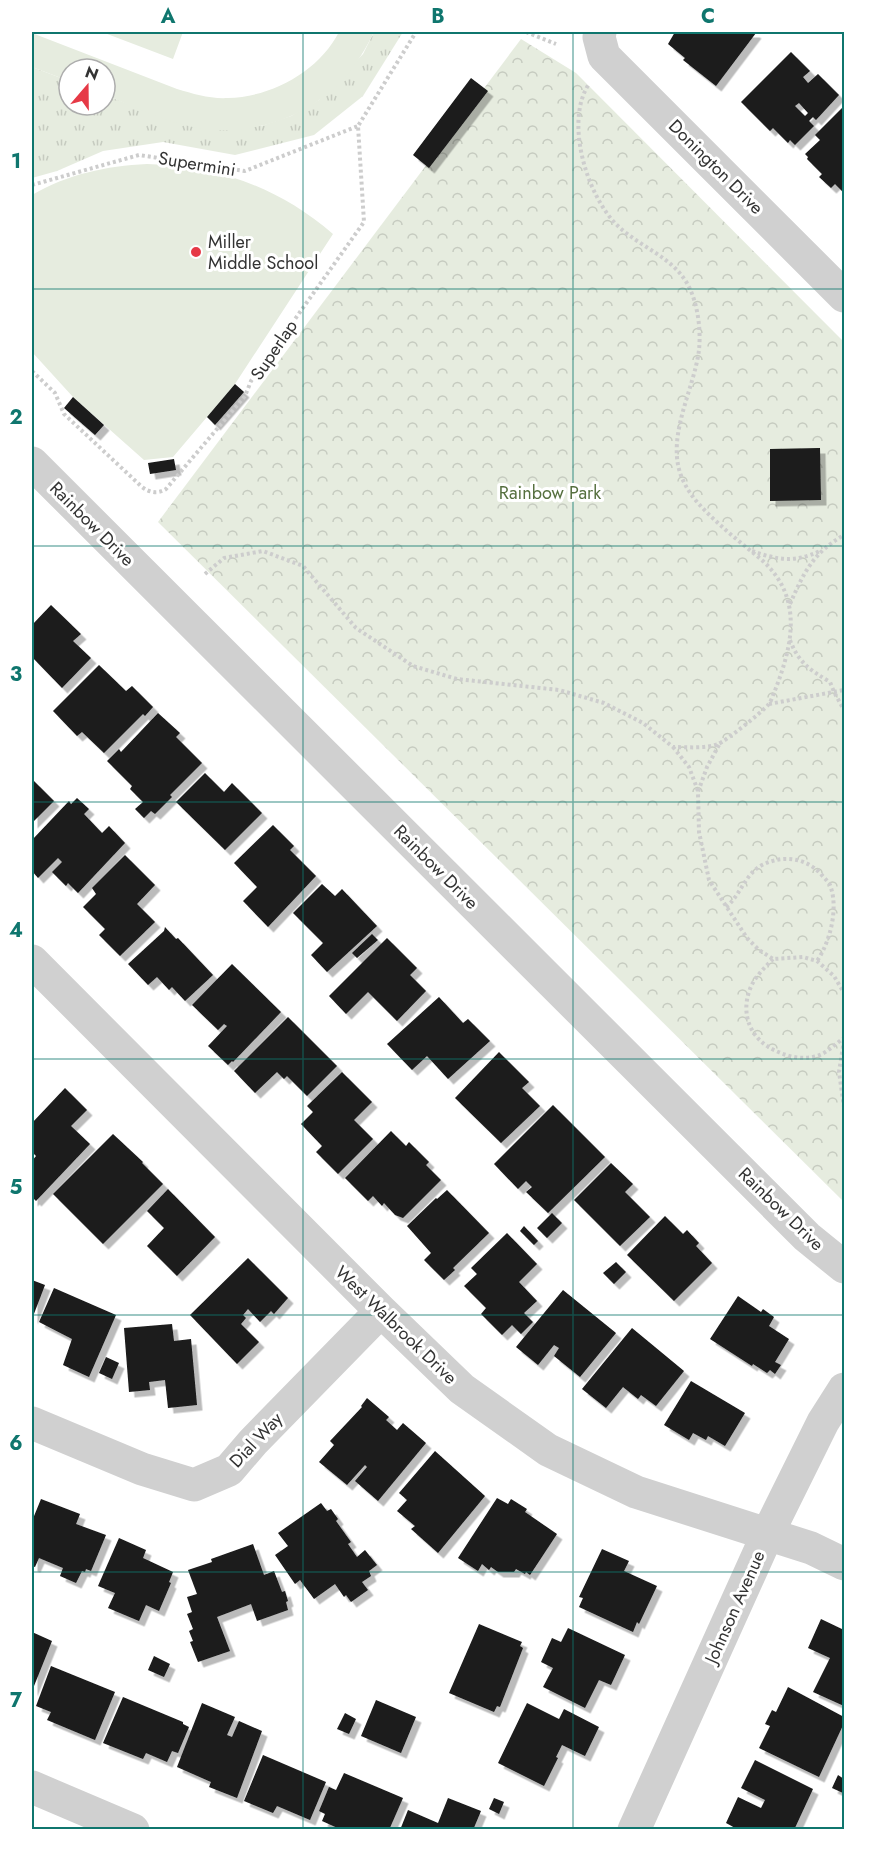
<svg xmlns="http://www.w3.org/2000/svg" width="876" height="1861" font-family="Jost,sans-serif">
<defs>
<pattern id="grass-tufts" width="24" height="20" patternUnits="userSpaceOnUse" patternTransform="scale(1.5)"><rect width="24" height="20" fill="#e6ecdf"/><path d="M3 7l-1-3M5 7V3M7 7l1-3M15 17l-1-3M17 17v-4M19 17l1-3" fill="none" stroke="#c6cbc0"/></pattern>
<pattern id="forest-crowns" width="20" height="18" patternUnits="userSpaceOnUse" patternTransform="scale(1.5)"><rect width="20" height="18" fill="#e6ecdf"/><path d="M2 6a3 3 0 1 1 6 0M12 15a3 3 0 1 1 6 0" fill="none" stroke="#c6cbc0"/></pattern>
<filter id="shadow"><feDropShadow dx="5.5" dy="5.5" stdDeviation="0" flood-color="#0004"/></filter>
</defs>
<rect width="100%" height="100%" fill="#fff"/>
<path fill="url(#grass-tufts)" d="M374,32H403L363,96L314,135L235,155L163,142L103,151L57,171L32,178V67L69,81V105H105V95L167,119L261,126L291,116L319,100L363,54Z"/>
<path fill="url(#forest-crowns)" d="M521,39L576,73L844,342V1202L158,522Z"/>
<path fill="#e6ecdf" d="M102,32H183L173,59Z
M339,32H374C366,48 357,64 344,78C309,118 249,137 197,128C165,122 135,107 105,95V69H69V81L32,67V33L177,89C194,94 210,99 228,98C272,97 319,71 339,32Z
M147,164C219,166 278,187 333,234L235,384L173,457L144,460L73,397L32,352V195C68,174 106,166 147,164Z"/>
<path fill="#1a1a1a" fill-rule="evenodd" filter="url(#shadow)" d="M675,32H754L756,33L716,86L683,60L685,58L668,44Z
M791,52L810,71L803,77L808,83L818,74L839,95L816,120L813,117L809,121L814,126L795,145L790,140L788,143L773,128L770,131L741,102ZM799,103L808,113L805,116L795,106Z
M471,78L488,91L429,168L413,155Z
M844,106V193L835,184L831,188L819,177L822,174L807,159L808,157L805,154L820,140L815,135Z
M235,384L244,392L215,425L207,417Z
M73,397L104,425L95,435L64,408Z
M820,448L821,500L770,501V449Z
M174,459L176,470L150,474L148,463Z
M51,605L81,634L73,641L91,658L62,688L32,657V625Z
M99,665L126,691L132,686L153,707L145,716L143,714L104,753L82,732L77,736L53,711Z
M158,713L180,733L176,737L202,763L170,795L172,797L155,814L151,811L144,818L135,809L143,802L130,789L132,786L107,761L119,749L121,752Z
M205,773L224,792L232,783L262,813L225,850L176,802Z
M34,781L54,801L32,823V784Z
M77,798L89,809L84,814L102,833L109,826L125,843L78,893L68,883L66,886L52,872L62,862L58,858L38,878L32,871V840L69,801L71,804Z
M273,825L294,846L290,850L316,876L268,927L243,901L257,887L234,863Z
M125,855L155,885L137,904L155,922L120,956L99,935L105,929L83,907L96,894L92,888Z
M322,884L335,896L342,889L377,926L327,972L311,955L323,943L293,913Z
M165,927L176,939L178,938L213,975L185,1001L172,987L169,990L157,977L148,985L128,964L164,931Z
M372,934L378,940L357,958L352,953Z
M387,938L417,968L410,975L426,991L397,1021L368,992L346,1014L329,996Z
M232,964L281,1012L233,1062L232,1061L228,1065L208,1046L227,1026L224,1024L218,1030L192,1005Z
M439,997L463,1023L468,1019L490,1041L448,1079L427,1056L412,1070L387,1044Z
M288,1017L337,1066L307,1096L287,1076L284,1079L277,1072L255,1093L234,1071Z
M499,1052L529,1082L522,1088L540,1106L501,1143L455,1098Z
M342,1072L372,1102L354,1120L373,1139L338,1174L316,1152L322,1146L301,1124L313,1112L307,1106Z
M65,1088L87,1110L71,1126L90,1144L36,1201L34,1199L32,1201V1161L36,1156L32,1152V1123Z
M553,1105L605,1157L548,1213L526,1192L532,1187L526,1181L518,1189L494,1164Z
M391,1131L406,1146L409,1142L429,1162L426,1165L441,1180L403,1218L395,1215L384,1203L382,1206L373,1196L368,1201L345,1178Z
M113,1134L143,1162L142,1163L163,1184L103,1244L53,1194Z
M611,1163L633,1184L625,1192L650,1217L620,1246L574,1200Z
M168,1189L215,1237L177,1276L147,1246L164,1228L147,1211Z
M447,1190L489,1233L453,1268L455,1270L444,1280L424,1260L431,1253L407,1226L436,1198L437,1199Z
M552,1213L562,1223L547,1238L537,1228Z
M665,1216L683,1234L687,1230L699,1243L696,1246L712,1263L674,1301L627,1255Z
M524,1226L538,1241L534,1245L520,1231Z
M507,1233L537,1264L519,1282L537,1301L524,1313L533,1322L521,1334L512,1325L502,1335L481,1314L486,1308L464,1286L477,1274L471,1268Z
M248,1258L288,1298L274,1314L271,1311L260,1322L248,1309L243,1315L246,1318L241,1324L259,1342L237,1364L190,1315Z
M616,1262L626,1272L614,1284L603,1273Z
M32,1280L45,1285L32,1319Z
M54,1288L116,1315L89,1377L63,1365L72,1339L39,1322Z
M563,1290L616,1333L580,1377L554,1356L559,1348L554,1345L538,1365L516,1347Z
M738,1296L761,1312L763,1309L774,1317L769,1326L789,1339L775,1362L781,1365L775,1374L770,1370L767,1373L753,1364L752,1366L710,1339Z
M172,1324L174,1341L191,1339L197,1405L168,1408L165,1380L149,1382L150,1390L129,1392L124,1328Z
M632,1328L684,1371L656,1406L641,1395L638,1399L623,1387L606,1408L582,1389Z
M106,1357L119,1363L112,1379L99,1373Z
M691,1381L745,1413L725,1446L708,1436L706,1440L693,1433L689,1440L664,1425Z
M367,1398L389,1417L386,1420L397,1430L403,1423L426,1443L378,1501L355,1481L367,1467L365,1465L347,1485L319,1462L334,1445L330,1441L362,1407L361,1406Z
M435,1451L485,1496L438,1553L411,1529L415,1526L397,1511L407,1500L399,1493Z
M497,1498L508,1504L511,1499L527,1509L525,1512L557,1534L530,1575L526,1572L525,1574L516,1569L514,1572H498L491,1567L489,1570L482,1564L478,1571L458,1558Z
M41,1499L80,1514L76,1524L106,1535L91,1571L86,1569L85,1572L82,1571L76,1583L60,1576L63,1568L39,1558L35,1567L32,1566V1521Z
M321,1503L327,1511L331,1509L338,1519L336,1521L351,1542L348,1544L357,1557L365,1550L377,1565L369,1571L371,1576L362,1582L368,1590L351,1602L346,1595L344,1597L335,1584L314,1599L300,1580L295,1584L275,1555L288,1546L278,1533Z
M119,1538L146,1550L143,1558L173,1572L169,1582L171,1583L159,1611L146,1605L139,1621L108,1608L115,1593L98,1586Z
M253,1544L264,1575L274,1571L282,1592L285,1591L288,1601L286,1602L288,1610L257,1621L251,1604L217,1617L230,1651L198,1662L190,1642L193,1641L189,1631L193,1629L187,1614L192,1612L187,1597L197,1594L188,1570L212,1562L211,1559Z
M602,1549L629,1561L624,1571L657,1586L639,1624L637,1622L633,1632L579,1607L583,1598L579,1597Z
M821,1619L844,1630V1706L813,1692L830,1658L808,1648Z
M479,1624L522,1642L520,1646L523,1648L500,1707L497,1706L494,1712L449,1693Z
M568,1628L625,1655L611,1685L599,1680L585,1708L543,1687L553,1668L541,1662L552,1638L561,1642Z
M32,1632L52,1641L32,1691Z
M154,1656L170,1664L164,1677L148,1670Z
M51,1666L115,1692L95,1740L47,1720L51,1712L36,1706Z
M788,1687L844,1717V1723L819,1777L759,1748L770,1726L765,1724L772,1710L776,1712Z
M123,1697L183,1722V1724L189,1727L178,1753L172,1751L167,1762L146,1753L143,1759L103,1743Z
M376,1700L416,1717L401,1753L361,1736Z
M202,1703L235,1717L227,1735L232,1737L239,1721L262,1731L237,1798L209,1787L211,1782L177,1767Z
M527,1703L559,1719L564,1709L599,1727L585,1756L562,1745L556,1757L558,1758L544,1786L498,1763Z
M345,1713L356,1719L349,1734L337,1729Z
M263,1755L326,1782L310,1820L277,1806L273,1813L244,1801Z
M755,1760L813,1789L794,1830H739L726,1823L738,1797L761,1808L765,1800L741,1788Z
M344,1773L403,1798L389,1830H342L322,1821L325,1814L319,1811L329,1787L336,1790Z
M838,1775L844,1779L843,1793L832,1788Z
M448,1798L481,1811L473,1830H400L408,1810L438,1823Z
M494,1798L504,1802L499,1814L489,1809Z"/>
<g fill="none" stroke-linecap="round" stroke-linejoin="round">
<path stroke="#cdcdcd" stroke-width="4" stroke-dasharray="3 3" stroke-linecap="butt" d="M526,32L556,44
M32,185L139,155L245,171L358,126
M32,371L55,393L64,414L142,487C150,493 158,494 166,489L245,396L251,381L364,222L358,126L416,32
M752,551C778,560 794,563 820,551
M205,574L224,558L263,551L303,566L356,628L413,666L457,679L559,690L604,703L643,723L673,747C687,747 705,749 718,744C726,741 762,712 768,705C771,702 772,697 774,693C792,647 804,600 764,562C749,549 733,537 719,524C704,510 690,497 682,478C665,438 694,390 699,350C701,330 698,305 689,287C674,257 641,248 618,226C587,197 564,121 589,84
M790,604C804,572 813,553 844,535
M790,640C798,662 810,670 830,682L834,692L844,710
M769,704L844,690
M719,745L707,767L698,792L699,832L709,880L747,938L759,950L773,959L803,957L817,961L834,976L844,993
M673,747L689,767L698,791
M726,907C741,895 744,875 762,865C782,855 805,857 821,874C824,878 828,881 830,885C839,908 830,942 817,961
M773,959C764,968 754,978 750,989C740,1015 751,1040 776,1051C789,1057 803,1060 817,1056C827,1053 835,1044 844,1038
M844,1040L839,1072L844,1107"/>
<path stroke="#d0d0d0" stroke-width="33" d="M600,32L599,37L604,56L844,296
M32,463L807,1237L844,1267
M32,961L381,1311L462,1389L548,1450L636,1492L811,1548L844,1564
M32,1423L142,1469L194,1485L229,1470L253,1442L381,1311
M32,1787L133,1830
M634,1830L768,1533L823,1422L844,1389"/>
</g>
<path fill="none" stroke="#0f766e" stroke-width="1.5" stroke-opacity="0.55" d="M303,32V1830M573,32V1830M32,289H844M32,546H844M32,802H844M32,1059H844M32,1315H844M32,1572H844"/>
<circle fill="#e63946" stroke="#fff" stroke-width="2" cx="196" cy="252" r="6"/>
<g text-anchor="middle" stroke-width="6" stroke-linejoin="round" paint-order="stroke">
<g font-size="18" fill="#333" stroke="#fff">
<text transform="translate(197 164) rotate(9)" y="6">Supermini</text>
<text transform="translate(716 167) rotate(45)" y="6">Donington Drive</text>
<text transform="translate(274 350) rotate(-56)" y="6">Superlap</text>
<text transform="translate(92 524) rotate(45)" y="6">Rainbow Drive</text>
<text transform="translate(436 867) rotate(45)" y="6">Rainbow Drive</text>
<text transform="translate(781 1209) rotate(44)" y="6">Rainbow Drive</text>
<text transform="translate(396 1325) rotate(44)" y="6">West Walbrook Drive</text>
<text transform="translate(256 1440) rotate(-47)" y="6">Dial Way</text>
<text transform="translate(735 1607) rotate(-66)" y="6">Johnson Avenue</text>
</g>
<g font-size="18" fill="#333" stroke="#fff" text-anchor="start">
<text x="208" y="248">Miller<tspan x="208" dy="21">Middle School</tspan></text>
</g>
<g font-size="18" fill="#56703f" stroke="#fff">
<text x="550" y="499">Rainbow Park</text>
</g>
</g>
<rect width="876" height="1861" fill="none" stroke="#ffffff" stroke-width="66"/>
<g transform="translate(87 87) rotate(20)"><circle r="28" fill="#ffffff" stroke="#adadad" stroke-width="1.5"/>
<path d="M0-4.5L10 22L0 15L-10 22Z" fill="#e63946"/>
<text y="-9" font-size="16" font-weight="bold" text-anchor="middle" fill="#333333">N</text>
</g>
<rect x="33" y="33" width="810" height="1795" fill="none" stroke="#0f766e" stroke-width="2"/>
<g font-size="20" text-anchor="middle" font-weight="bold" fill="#0f766e">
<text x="168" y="23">A</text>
<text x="438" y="23">B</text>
<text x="708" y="23">C</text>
<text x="16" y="168">1</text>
<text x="16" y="424">2</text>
<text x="16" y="681">3</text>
<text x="16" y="937">4</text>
<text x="16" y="1194">5</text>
<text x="16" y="1450">6</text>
<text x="16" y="1707">7</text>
</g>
</svg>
